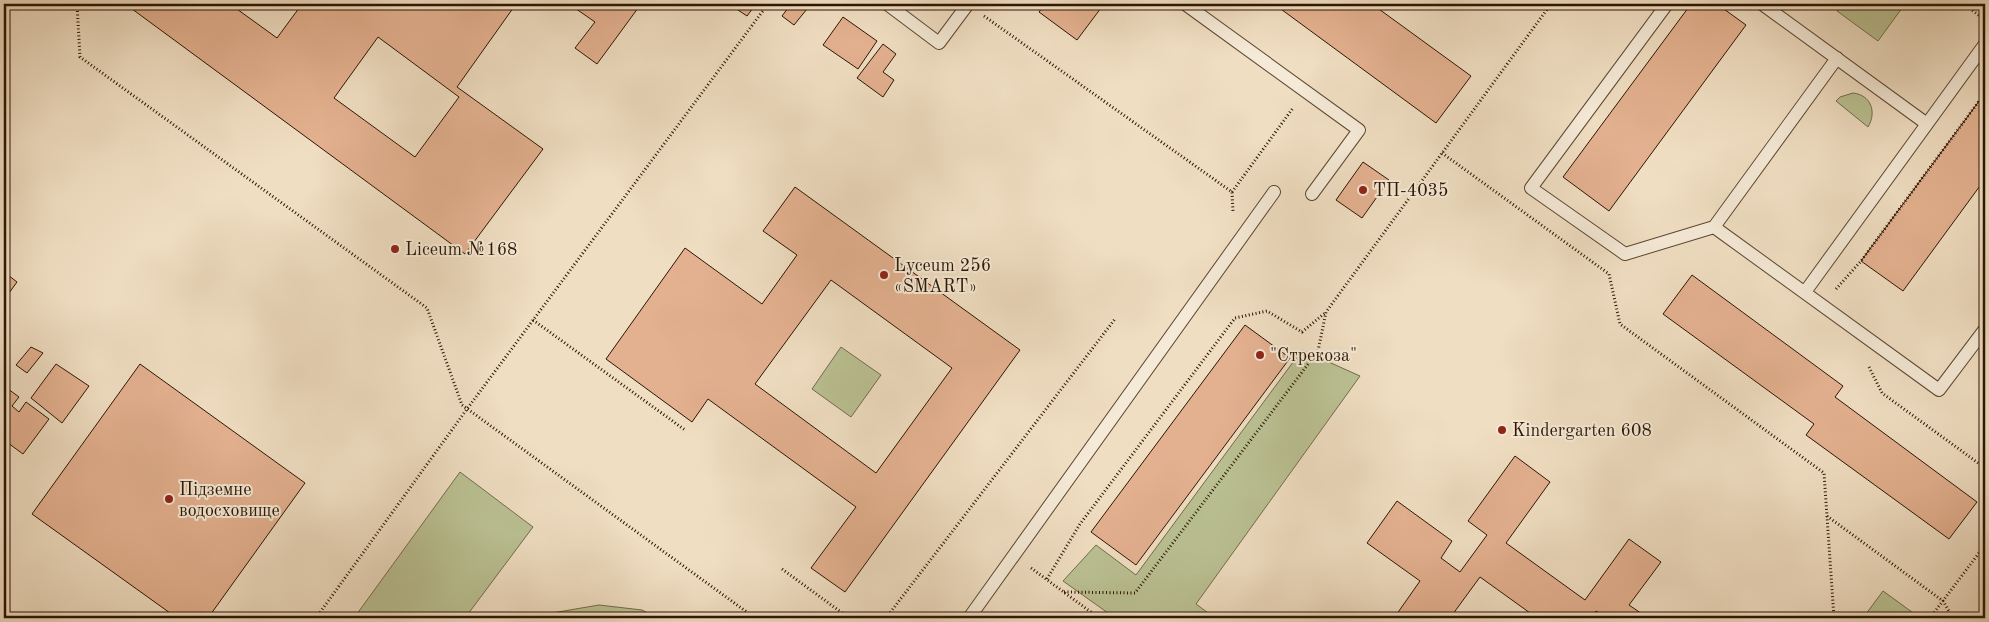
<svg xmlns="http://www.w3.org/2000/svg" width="1989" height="622" font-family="'Old Standard TT',serif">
<rect width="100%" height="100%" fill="#f0dec2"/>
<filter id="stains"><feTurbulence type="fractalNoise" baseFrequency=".004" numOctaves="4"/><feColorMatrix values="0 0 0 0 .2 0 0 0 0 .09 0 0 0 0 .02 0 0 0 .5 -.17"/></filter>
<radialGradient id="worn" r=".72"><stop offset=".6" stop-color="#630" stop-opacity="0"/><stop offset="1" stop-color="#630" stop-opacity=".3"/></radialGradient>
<path fill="#bac193" stroke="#736b4a" d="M1842,4H1905L1878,41L1837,11Z
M1853,93C1871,95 1877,112 1868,127L1836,101L1840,97Z
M841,347L881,375L851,417L812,389Z
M1302,350L1360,376L1196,604L1215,618H1115L1063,581L1096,545L1136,575Z
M460,472L533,527L465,618H354Z
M1883,591L1916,615L1914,618H1863Z
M599,605L642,610L657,618H542L552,613Z"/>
<path fill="#e4b190" stroke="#2c1502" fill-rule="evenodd" d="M130,4H230L277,38L302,4H516L457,87L543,149L465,254L128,6ZM378,37L459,97L415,157L334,98Z
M569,4H641L597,64L575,48L595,22Z
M729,4H756L747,16Z
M791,4H811L794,25L782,16Z
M1045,4H1104L1077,40L1039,12Z
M1274,4H1372L1471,76L1436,123Z
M1691,4H1717L1746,25L1609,211L1563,177Z
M843,17L877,41L858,69L823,45Z
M883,44L896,54L883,72L894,80L883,97L857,78Z
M1985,93V179L1903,291L1861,261Z
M1363,162L1389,180L1362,218L1336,200Z
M795,187L1020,350L845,592L811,568L856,507L708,399L692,422L606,359L685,248L762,304L797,255L763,231ZM831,280L952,368L876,473L755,384Z
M4,272L17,282L4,300Z
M1692,275L1843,386L1835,397L1977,502L1949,539L1806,435L1814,424L1663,314Z
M1245,325L1290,358L1136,565L1091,532Z
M31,347L43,353L27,373L16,365Z
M56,364L89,386L62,423L31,398Z
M140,364L305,483L208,618H177L32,514Z
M4,386L19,397L12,406L19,412L26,402L49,419L23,454L4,440Z
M1515,456L1550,482L1506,543L1585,600L1629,539L1661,562L1629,605L1648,618H1606L1596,611L1591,618H1537L1480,577L1450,618H1394L1420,581L1367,543L1397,501L1452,541L1441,558L1460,572L1487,535L1468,521Z"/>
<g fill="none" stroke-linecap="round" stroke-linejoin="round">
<g stroke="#5d4732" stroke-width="14">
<path id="service" d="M887,4L939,43L968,4
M1185,4L1359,130L1312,194
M1667,4L1531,188L1625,254L1714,227L1837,58
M1762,4L1927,124
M1714,227L1939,390L1985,329
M1805,292L1985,44
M969,618L1274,192"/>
</g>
<path stroke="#2c1502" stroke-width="3" stroke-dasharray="1 2.5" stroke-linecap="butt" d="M77,4L80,57L427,308L462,405L755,618
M1964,4L1985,20
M984,16L1232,192L1233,212
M1442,153L1609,274L1620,324L1824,473L1834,618
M1232,192L1293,108
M1836,289L1861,261L1985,93
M533,320L685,430
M1869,367L1882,393L1985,468
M1827,516L1943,601L1953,618
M1031,568L1099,618
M782,569L849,618
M1047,579L1080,524L1235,318L1267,311L1302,332L1325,313
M1064,592L1135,593L1318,351L1326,312L1551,4
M316,618L467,409L768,4
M886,618L1115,319
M1930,618L1985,545"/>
<use href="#service" stroke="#f5ead7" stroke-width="12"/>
</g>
<g fill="#8f2418" stroke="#f5ead7" stroke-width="2">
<circle cx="1363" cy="190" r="5"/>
<circle cx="395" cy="249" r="5"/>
<circle cx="884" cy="275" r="5"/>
<circle cx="1260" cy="355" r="5"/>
<circle cx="1502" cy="430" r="5"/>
<circle cx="169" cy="499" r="5"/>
</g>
<g text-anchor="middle" stroke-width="4" stroke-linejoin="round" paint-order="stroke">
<g font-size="18" fill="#2c1502" stroke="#f5ead7" text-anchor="start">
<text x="1373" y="196">ТП-4035</text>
<text x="405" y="255">Liceum №168</text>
<text x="894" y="271">Lyceum 256<tspan x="894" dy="21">«SMART»</tspan></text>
<text x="1270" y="361">"Стрекоза"</text>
<text x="1512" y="436">Kindergarten 608</text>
<text x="179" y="495">Підземне<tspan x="179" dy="21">водосховище</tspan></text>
</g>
</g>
<rect width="1989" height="622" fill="none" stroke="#f0dec2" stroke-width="20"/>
<rect x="5" y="5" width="1979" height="612" fill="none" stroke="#2c1502" stroke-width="2.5"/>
<rect x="10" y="10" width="1969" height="602" fill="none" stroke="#2c1502"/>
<rect width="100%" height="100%" filter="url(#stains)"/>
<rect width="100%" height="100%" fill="url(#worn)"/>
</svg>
